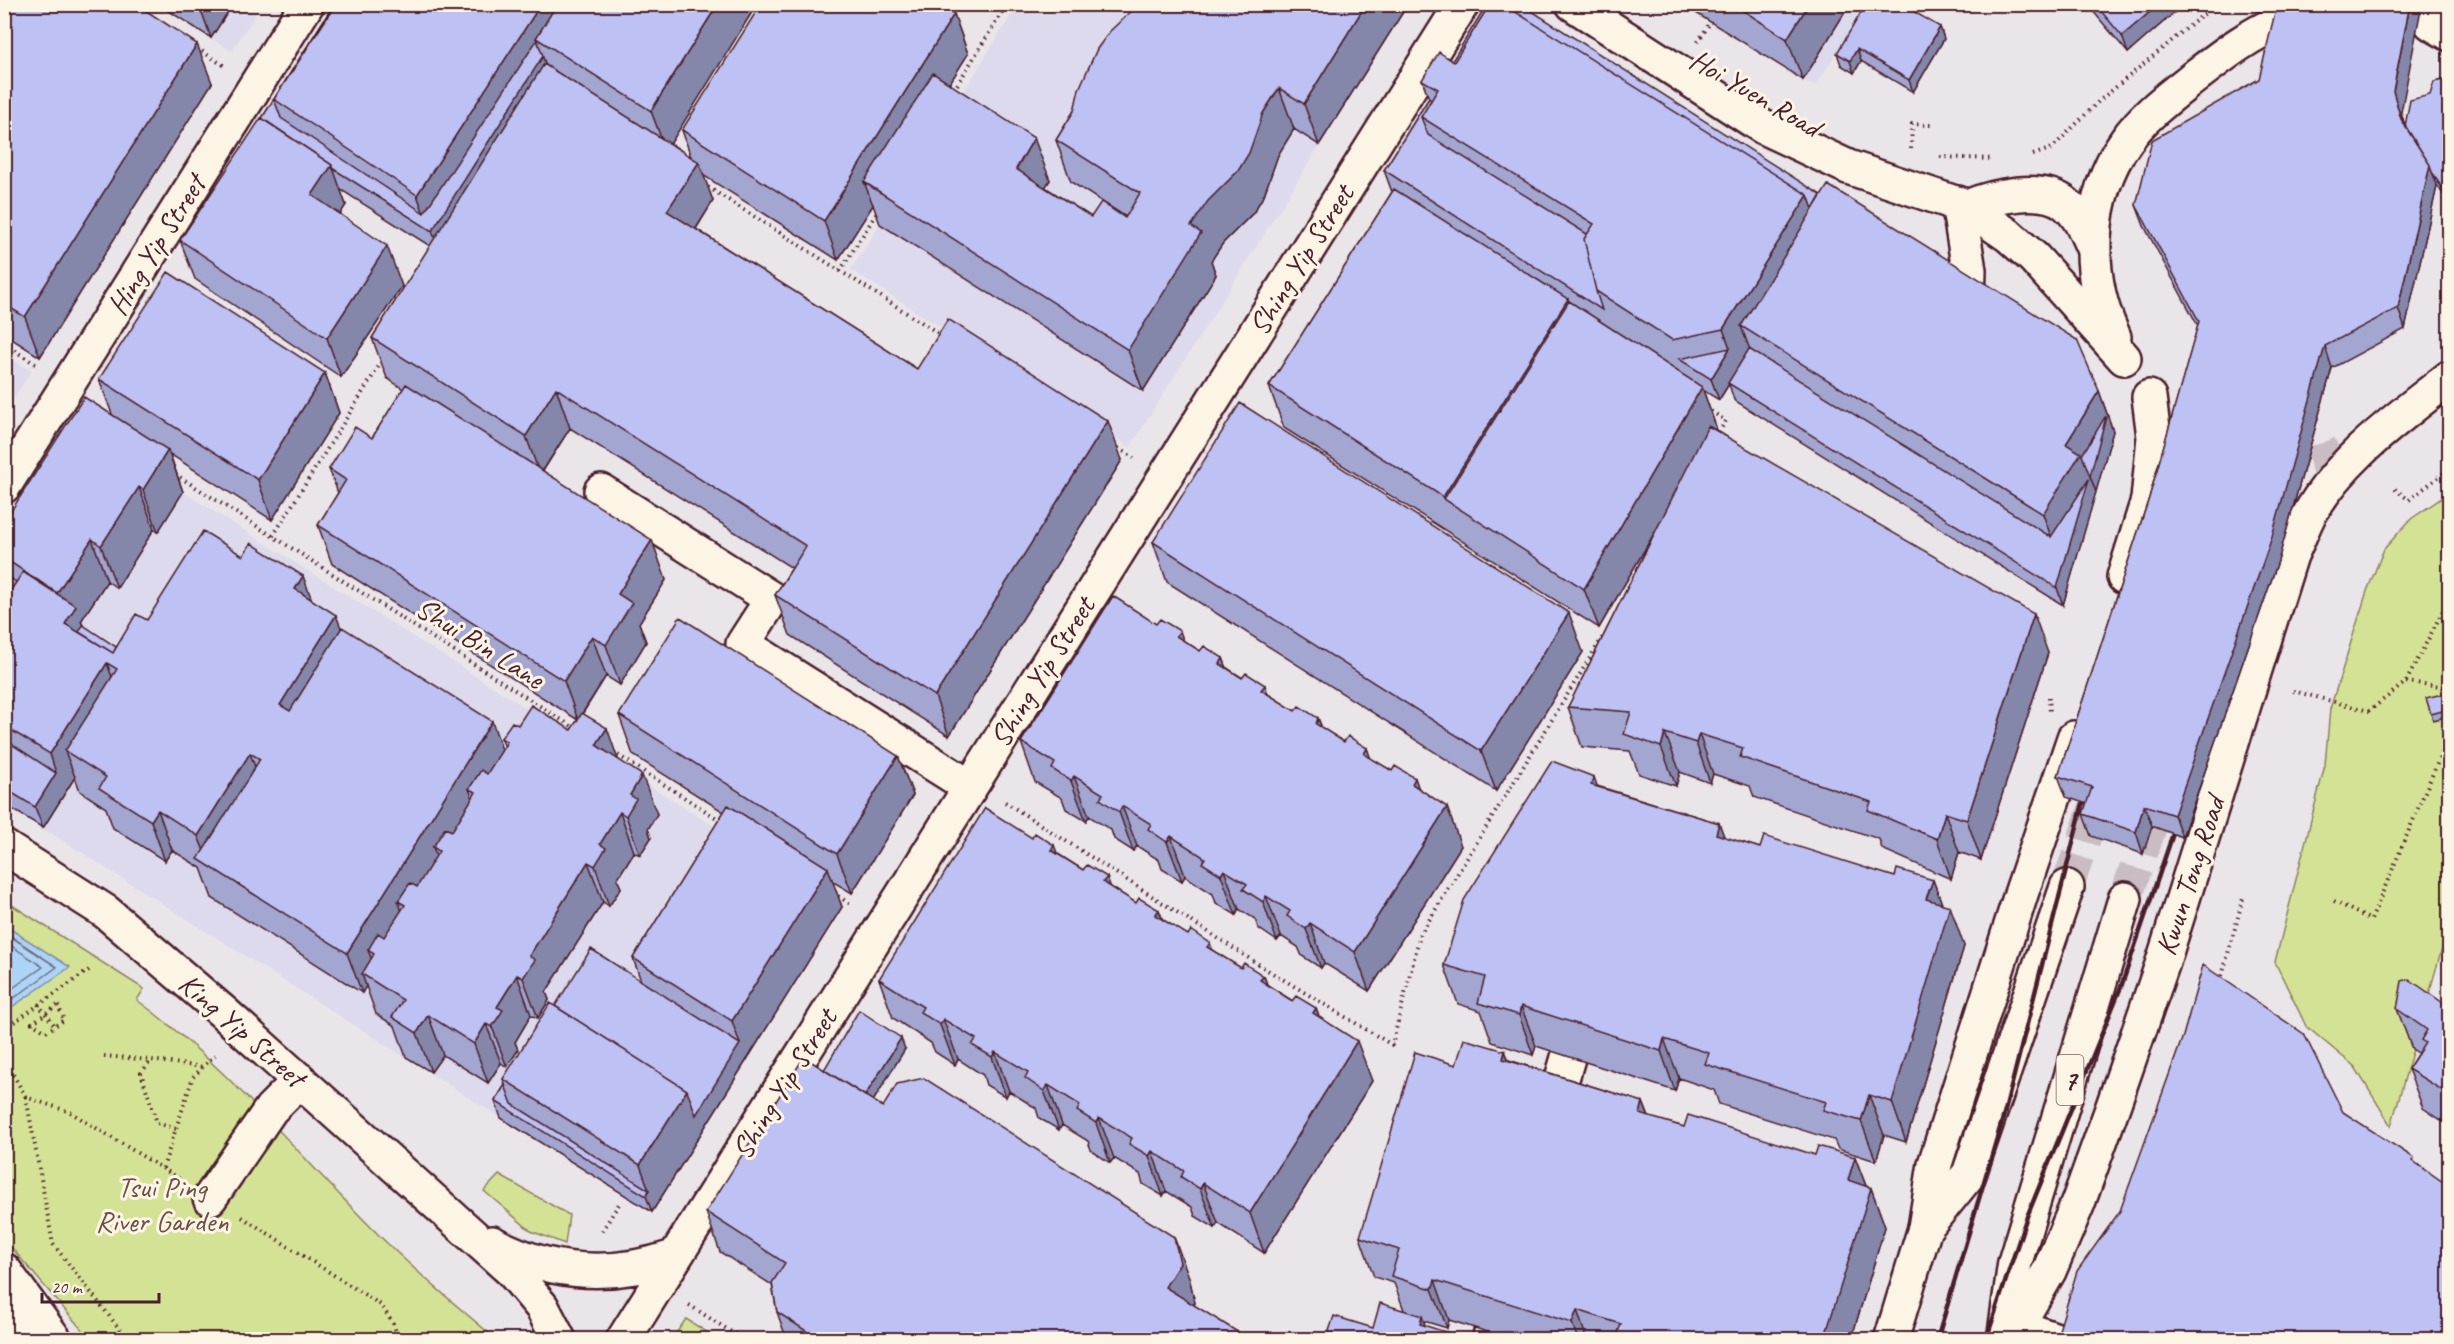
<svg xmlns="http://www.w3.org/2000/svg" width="2454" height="1344" font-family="Caveat,sans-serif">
<rect width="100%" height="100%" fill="#e9e5e9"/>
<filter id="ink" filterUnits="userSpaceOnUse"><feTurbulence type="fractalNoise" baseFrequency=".0167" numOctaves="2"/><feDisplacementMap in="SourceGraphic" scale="12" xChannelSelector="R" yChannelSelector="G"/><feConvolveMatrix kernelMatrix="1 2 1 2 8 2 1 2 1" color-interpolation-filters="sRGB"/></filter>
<g filter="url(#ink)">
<path fill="#dcdaec" d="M1690,4L1866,5L1816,85L1803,80Z
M158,5H261L232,51Z
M1018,5H1408L1130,447L851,270Z
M5,354L31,371L5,413Z
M183,492L842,907L746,1060L597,966L501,1118L43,828L4,555Z"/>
<path fill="#d4e295" stroke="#8f8060" stroke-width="1.5" d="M2449,493V924L2391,1126L2355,1067L2306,1026L2275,962L2325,765L2330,709L2367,591L2384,549L2411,519Z
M4,900L144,989L137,1000C231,1069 304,1162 387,1243C422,1277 459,1308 496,1339H90L5,1240Z
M499,1175L569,1215L565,1244L531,1231L484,1191Z
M686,1319L718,1339H672Z"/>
<path fill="#acd4f6" stroke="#858ca5" stroke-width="1.5" d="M4,925L70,967L9,1009L5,1006Z"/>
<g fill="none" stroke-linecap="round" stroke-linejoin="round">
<path stroke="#71677c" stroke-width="1.5" d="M4,932L57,967L10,1001H4
M4,941L43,967L4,994"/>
<path stroke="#c9bdc3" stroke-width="33" stroke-dasharray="33 16" stroke-linecap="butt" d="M2262,474L2327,459L2355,447"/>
<path stroke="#c9bdc3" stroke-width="33" stroke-dasharray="33 16" stroke-linecap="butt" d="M2067,887L2103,785
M2125,899L2156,811"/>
<g stroke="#4a1f2b" stroke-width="38">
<path id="minor" d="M1958,203L1969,270L1968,303
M4,486L307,4
M601,491L772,599L743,644L970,787
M1550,1121L1581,1012
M210,1198L271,1109L300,1080
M2017,1326L2057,1340
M1489,1340L1503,1289"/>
</g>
<g stroke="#4a1f2b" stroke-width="38">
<path id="major" d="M1573,4L1763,127L1848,167L1967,207L2008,235L2034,258L2124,358
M2431,23L2450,34
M1967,207C1992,197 2042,184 2066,204C2080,216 2086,232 2093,248
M2114,337C2085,277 2086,197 2126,141C2144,115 2172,95 2197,75C2227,52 2246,37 2281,21
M2124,577L2148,500L2154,437L2149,397
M4,847L106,912L223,1012L512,1271L542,1307L559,1340
M1925,1228L1935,1164L2021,894L2074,738
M492,1243C551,1275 612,1278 674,1257
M4,1308L30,1340
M623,1340L1462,4
M2009,1340L2049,1271L2078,1203L2113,1106L2163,962L2291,555C2297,543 2302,529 2308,517C2340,458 2399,418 2450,377"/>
</g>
<g stroke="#4a1f2b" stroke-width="38">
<path id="highway" d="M4,1270L55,1340
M1891,1340L1925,1228L1969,1174L2067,887
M2004,1340L2015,1262L2125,899"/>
</g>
<path stroke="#4a1f2b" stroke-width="4" stroke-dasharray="1.5 4.5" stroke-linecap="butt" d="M1698,42L1713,18
M197,48L226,67
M954,90L1007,4
M1911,149L1912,124L1931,125
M2033,155L2052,148L2099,101L2216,4
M1940,157L1993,159
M703,184L943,336
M840,271L878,211
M4,344L37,365
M1706,408L1726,421L1717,435
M1113,445L1134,458
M175,474L576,729
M2395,489L2409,500L2450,468
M2450,533L2443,550L2450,563
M273,536L384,358
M2406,682L2450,687
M2293,691L2369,711L2406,682L2450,597
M2049,697L2050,713
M613,752L723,822
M1005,802L1269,971L1392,1045L1420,935L1604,635
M833,893L852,905
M2334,901L2371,920L2450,733
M2222,976L2244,895
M38,1004L55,1026
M58,1005L64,1020L46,1032L32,1023Z
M4,1029L92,968
M104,1056L150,1060
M4,1059L26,1097
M176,1129L157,1123L141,1073L151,1060L203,1067
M2413,1162L2432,1175
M163,1168L193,1077L215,1055
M242,1217L381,1305L394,1325L398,1340
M602,1231L619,1204
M689,1305L744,1340
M128,1340L53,1244L26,1097L70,1112L180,1179"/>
<use href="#minor" stroke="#fcf5e5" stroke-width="33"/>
<use href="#major" stroke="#fcf5e5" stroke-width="33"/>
<use href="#highway" stroke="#fcf5e5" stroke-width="33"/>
<path stroke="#4a1f2b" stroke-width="4.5" d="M1937,1340L2005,1111L2087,787
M1986,1340L2026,1219L2121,987L2179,816"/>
</g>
<path fill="#a3a6d1" stroke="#4a1f2b" stroke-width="1.5" d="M158,4H233L211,38Z
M334,4H757L670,143L691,157L682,130L954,14L968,54L949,84L1050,180L1045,187L1091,217L1125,218L1126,217L1071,182L1056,140L1139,4H1408L1319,145L1294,129L1278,155L1264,195L1253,213L1223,243L1211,261L1216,275L1143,391L880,224L873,205L838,260L703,175L713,201L696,229L917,369L1122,460L949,736L790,635L775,595L792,568L570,428L543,471L666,580L639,623L646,642L620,685L606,676L583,713L618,759L657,814L648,829L651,838L640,855L634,852L617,879L621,888L609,906L603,902L546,992L549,1000L538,1018L531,1015L515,1042L518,1050L507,1067L501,1063L488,1083L443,1055L431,1072L406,1057L395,1026L376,1014L366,986L362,993L212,898L201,868L172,850L165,861L113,828L106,808L80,791L75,777L43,828L4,804V522L112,414L99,379L325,373L339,413L272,520L170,454L183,492L158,532L154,529L117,588L107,581L81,621L83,625L116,647L147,620L312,600L341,628L502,750L505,747L501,738L518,725L571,730L578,720L332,564L318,525L338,493L329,469L372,438L403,389L387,378L372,338L430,246L340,189L346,205L340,214L402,286L341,377L195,279L180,240L262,118Z
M1687,4H1850L1803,80L1688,8Z
M2087,4H2184L2128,53Z
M4,15L212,83L40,357L4,334Z
M1940,27L1944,39L1913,92L1861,61L1854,73L1841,65L1837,53Z
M1452,61L2099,391L2113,431L2063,605L1734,400L1729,384L1719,400L1703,390L1716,427L1715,429L2048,653L1981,860L1959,852L1951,879L1882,849L1879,839L1754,797L1750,786L1713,774L1710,783L1680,772L1676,786L1639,774L1630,751L1582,747L1568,707L1656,530L1599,628L1284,428L1269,386L1392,192L1384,170L1429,98L1422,80Z
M2450,89V204L2436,184L2437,186L2405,329L2332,368L2278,561L2182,837L2152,826L2143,854L2091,836L2083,814L2087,804L2066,797L2058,776L2149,498L2198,326L2144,226L2136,205L2401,112L2405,126Z
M1153,542L1583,652L1496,791L1167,582Z
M1156,624L1200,651L1223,658L1227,668L1295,711L1318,718L1322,728L1344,742L1367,748L1370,758L1392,771L1415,778L1418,788L1461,846L1369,991L1324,963L1321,968L1302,956L1298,947L1281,936L1277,941L1258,928L1255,919L1239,909L1236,915L1216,903L1213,894L1185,876L1182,881L1162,869L1159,860L1137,846L1133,851L1114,839L1111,830L1089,816L1086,821L1066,809L1062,798L1035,782L1021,742Z
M2450,692V716L2433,720L2431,714Z
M619,715L898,756L913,795L852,893L832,881L842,907L652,1212L501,1118L495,1101L505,1085L503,1079L555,1006L641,981L633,958L724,812L633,755Z
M1597,786L1719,823L1724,837L1760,848L1895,877L1933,880L1942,904L1964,946L1906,1142L1884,1135L1876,1161L1838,1149L1834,1140L1719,1104L1714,1090L1679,1078L1675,1091L1536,1046L1533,1055L1492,1042L1481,1011L1458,1004L1444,965Z
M1058,854L1083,870L1107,877L1110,887L1136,903L1159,910L1163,920L1241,968L1264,976L1267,985L1319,1017L1372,1081L1264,1253L1218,1223L1215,1228L1195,1216L1192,1207L1166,1191L1163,1196L1143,1184L1140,1174L1114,1158L1110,1163L1091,1150L1088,1141L1062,1125L1059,1130L1039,1118L1036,1108L1009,1091L1006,1097L986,1085L983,1075L958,1059L955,1065L935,1052L931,1043L893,1018L879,979Z
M2450,1006V1126L2423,1108L2408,1069L2418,1053L2412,1049L2397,1009L2449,1007Z
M905,1049L873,1101L1189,1277L1195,1303L1193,1305L1244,1336L1245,1340H787L777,1312L772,1285L720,1252L706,1212L824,1070Z
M1505,1051L1509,1060L1643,1102L1649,1117L1684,1127L1815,1155L1855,1157L1866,1186L1871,1188L1885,1227L1851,1340H1513L1449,1320L1447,1328L1424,1321L1373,1328L1404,1310L1394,1283L1374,1277L1360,1237L1456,1065Z"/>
<path fill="#8487aa" stroke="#4a1f2b" stroke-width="1.5" d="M199,4H233L211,38Z
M541,4H596L536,38L550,77L440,252L432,231L430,230L417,195Z
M718,4H757L666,151L651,111Z
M1366,4H1408L1319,145L1304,104Z
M1809,4H1850L1803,80L1787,39Z
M2159,4H2184L2128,53L2122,36Z
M2410,4H2422L2401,112L2406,132L2401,119L2393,91Z
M954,14L968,54L881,193L864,182L873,205L838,260L824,221Z
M1940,27L1944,39L1913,92L1909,80Z
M197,44L212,83L40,357L25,317Z
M1857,49L1861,61L1854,73L1850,61Z
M1279,88L1294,129L1278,155L1264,195L1253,213L1223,243L1211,261L1216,275L1143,391L1128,350L1191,226Z
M1034,138L1050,180L1031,210L1016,169Z
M699,162L713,201L682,251L667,211Z
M332,165L346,205L326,235L312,195Z
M2430,165L2437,186L2405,329L2398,308Z
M1808,195L1815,213L1741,326L1750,350L1719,400L1711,379L1730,348L1723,329Z
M387,246L402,286L341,377L327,338Z
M1568,299L1583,341L1444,499L1443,497Z
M2325,346L2332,368L2278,561L2182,837L2174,815Z
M325,373L339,413L272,520L258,480Z
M1702,387L1716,427L1599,628L1584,589Z
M556,388L570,428L540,475L526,436Z
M2099,391L2113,431L2096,492L2090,476L2096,492L2063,605L2057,588V554L2043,514L2066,444Z
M1108,421L1122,460L949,736L935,696Z
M168,450L183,492L158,532L143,490Z
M139,487L154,529L117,588L101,546Z
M92,539L107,581L81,621L91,646L65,624L67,621L57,593Z
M652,540L666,580L639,623L646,642L620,685L606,645L618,594Z
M303,576L318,616L295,589Z
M1569,613L1583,652L1496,791L1481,751Z
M2034,614L2048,653L1981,860L1967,820Z
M336,615L351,654L295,744L280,705Z
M1180,631L1194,671L1176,636Z
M592,636L606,676L578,720L564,681Z
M1223,658L1238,698L1220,664Z
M107,663L121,702L65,751L75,777L43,828L35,807L56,773L50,754Z
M1265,685L1279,725L1261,690Z
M1318,718L1333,758L1316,724Z
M492,721L506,761L476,792L469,789L477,809L439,851L433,847L440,867L405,905L398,901L406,922L374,954L368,950L376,971L362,974L366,986L362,993L347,953Z
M4,728L18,765L4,775Z
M607,728L621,768L596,745Z
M1665,733L1680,772L1676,786L1661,747Z
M1699,734L1713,774L1710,783L1696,743Z
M1367,748L1381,788L1364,754Z
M250,753L264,792L210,866L198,836Z
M898,756L913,795L852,893L837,854Z
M642,775L657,814L648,829L651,838L640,855L626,816L630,795Z
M1074,776L1089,816L1086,821L1071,781Z
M1594,777L1608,817L1591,785Z
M1415,778L1429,818L1412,784Z
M2144,805L2152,826L2143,854L2136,832Z
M1122,806L1137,846L1133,851L1119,812Z
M1447,807L1461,846L1369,991L1355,952Z
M158,810L172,850L165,861L151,821Z
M620,812L634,852L617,879L621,888L609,906L595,866L600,844Z
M1945,813L1959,852L1951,879L1937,839Z
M1719,823L1734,863L1716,834Z
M1171,836L1185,876L1182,881L1167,842Z
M1054,845L1069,884L1051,850Z
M588,862L603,902L546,992L549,1000L538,1018L523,978L529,956Z
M828,868L842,907L652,1212L646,1196L649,1190L640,1165L687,1090L740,1044L732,1021Z
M1224,870L1239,909L1236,915L1221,875Z
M1107,877L1121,917L1103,882Z
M1933,880L1947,917L1950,906L1964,946L1906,1142L1892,1102L1926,899Z
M1266,896L1281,936L1277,941L1263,902Z
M1159,910L1173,950L1155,915Z
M1310,923L1324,963L1321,968L1306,929Z
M1210,943L1225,982L1207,947Z
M517,975L531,1015L515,1042L518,1050L507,1067L492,1027L497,1007Z
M1264,976L1278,1015L1260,980Z
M1521,1006L1536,1046L1533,1055L1519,1015Z
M1316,1008L1330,1047L1313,1013Z
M428,1015L443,1055L431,1072L417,1033Z
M943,1019L958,1059L955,1065L940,1025Z
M486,1024L501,1063L488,1083L474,1044Z
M901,1038L905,1049L867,1111L863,1099Z
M1664,1039L1679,1078L1675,1091L1661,1051Z
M1357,1041L1372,1081L1264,1253L1250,1213Z
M1505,1051L1520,1091L1503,1059Z
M995,1052L1009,1091L1006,1097L992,1057Z
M1048,1085L1062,1125L1059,1130L1044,1091Z
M1869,1095L1884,1135L1876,1161L1861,1121Z
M1643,1102L1658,1142L1640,1114Z
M1099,1118L1114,1158L1110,1163L1096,1123Z
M1152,1151L1166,1191L1163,1196L1149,1156Z
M1855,1157L1869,1194L1871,1188L1885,1227L1851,1340H1824L1848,1180Z
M1203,1183L1218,1223L1215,1228L1200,1189Z
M1174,1237L1189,1277L1195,1303L1180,1327L1165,1287Z
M1435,1280L1449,1320L1447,1328L1432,1289Z
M1577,1310L1587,1340H1578L1572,1323Z
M1422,1316L1430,1340L1420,1324Z"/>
<path fill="#bdc1f3" stroke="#4a1f2b" stroke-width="1.5" d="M11,4H136L197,44L25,317L4,304V15Z
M334,4H336L274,99L281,118L424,213L537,40L543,56L432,231L332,168V165L262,118Z
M336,4H541L417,195L274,99Z
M557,4H718L651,111L536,38Z
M761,4H939L954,14L824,221L682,130Z
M1139,4H1366L1304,104L1279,88L1263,113L1249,153L1238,171L1208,201L1191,226L1201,233L1128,350L864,182L933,73L1034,138L1016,169L1091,217L1101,202L1125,218L1140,193L1056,140L1074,111L1079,89L1097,49L1110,31Z
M1487,4H1490L1454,62L1452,61Z
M1490,4H1503L1808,195L1723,329L1672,340L1596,291L1584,239L1594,224L1421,117L1438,89L1422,80L1439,52L1454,62Z
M1503,4H1521L1821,195L1813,209L1808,195Z
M1733,4H1809L1787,39Z
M1866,4H1901L1940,27L1909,80L1857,49L1850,61L1837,53Z
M2095,4H2159L2122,36Z
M2277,4H2410L2393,91L2401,119L2430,165L2398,308L2325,346L2271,540L2174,815L2144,805L2136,832L2083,814L2092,787L2058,776L2149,498L2199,321L2136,205L2152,140L2259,79Z
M544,64L699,162L667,211L917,369L948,319L1108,421L935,696L775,595L806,546L556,388L526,436L372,338Z
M2443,80L2450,89L2449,199L2432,172L2430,165L2405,126L2410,100L2430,95L2434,82Z
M1429,98L1431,100L1421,117L1428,135L1587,234L1584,239L1596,291L1602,310L1384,170Z
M261,118L332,165L312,195L387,246L327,338L180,240Z
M1828,185L2077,340L2099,391L2066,444L2081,453L2043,514L1741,326Z
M1394,189L1568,299L1443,497L1269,386Z
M168,272L325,373L258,480L99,379Z
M1569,301L1702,387L1584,589L1444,499Z
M1730,348L1711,379L1679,359Z
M1749,349L2051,537L2089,479L2057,588L1728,383Z
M406,384L652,540L618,594L632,603L606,645L592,636L564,681L318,525L346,480L329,469L355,427L372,438Z
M84,397L168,450L143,490L139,487L101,546L92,539L57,593L4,558V522Z
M1240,403L1569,613L1481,751L1153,542Z
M2105,417H2106L2090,476L2082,455Z
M1708,426L2034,614L1967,820L1945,813L1937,839L1868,810L1871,802L1740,757L1743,748L1699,734L1696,743L1665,733L1661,747L1624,734L1631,712L1568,707Z
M203,531L243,556L251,543L303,576L295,589L336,615L280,705L290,711L342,627L492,721L347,953L198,859L260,759L250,753L198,836L158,810L151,821L99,788L106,777L65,751L117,669L107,663L50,754L4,726V586L11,590L23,572L76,606L65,624L113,653L136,614L147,620Z
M4,574L16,582L11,590L4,586Z
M1113,596L1156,624L1160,619L1180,631L1176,636L1200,651L1204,646L1223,658L1220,664L1242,678L1246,673L1265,685L1261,690L1295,711L1299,706L1318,718L1316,724L1344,742L1348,736L1367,748L1364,754L1392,771L1395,766L1415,778L1412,784L1447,807L1355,952L1310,923L1306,929L1287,916L1290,911L1266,896L1263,902L1243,889L1247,884L1224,870L1221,875L1202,863L1205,858L1171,836L1167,842L1148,829L1151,824L1122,806L1119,812L1100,799L1103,794L1074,776L1071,781L1052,769L1055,763L1021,742Z
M680,617L898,756L837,854L619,715Z
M83,625L116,647L113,653L79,632Z
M2450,692V709L2431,714L2426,698Z
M531,705L571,730L582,713L607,728L596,745L642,775L630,795L636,799L626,816L620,812L600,844L606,848L595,866L588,862L529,956L535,960L523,978L517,975L497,1007L503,1010L492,1027L486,1024L474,1044L428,1015L417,1033L392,1017L403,1000L362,974L374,954L368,950L378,933L384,937L405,905L398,901L410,883L417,887L439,851L433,847L445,828L452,831L476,792L469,789L481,770L487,774L507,742L501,738L512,722L518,725Z
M10,743L56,773L35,807L4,788V752Z
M1552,761L1594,777L1591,785L1719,823L1716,834L1760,848L1764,836L1895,877L1897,869L1933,880L1926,899L1950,906L1892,1102L1869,1095L1861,1121L1823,1110L1826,1102L1705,1064L1709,1053L1664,1039L1661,1051L1521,1006L1519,1015L1478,1003L1485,977L1444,965L1464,900Z
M728,805L828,868L732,1021L633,958Z
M985,808L1032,838L1035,833L1054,845L1051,850L1083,870L1087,865L1107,877L1103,882L1136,903L1139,898L1159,910L1155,915L1188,935L1191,930L1210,943L1207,947L1241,968L1244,963L1264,976L1260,980L1292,1001L1296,996L1316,1008L1313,1013L1357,1041L1250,1213L1203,1183L1200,1189L1181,1177L1184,1171L1152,1151L1149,1156L1129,1144L1132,1138L1099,1118L1096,1123L1077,1111L1080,1105L1048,1085L1044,1091L1025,1078L1028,1072L995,1052L992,1057L972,1045L976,1039L943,1019L940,1025L920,1012L923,1007L879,979Z
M591,949L740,1044L696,1115L687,1090L555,1006Z
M2203,965L2304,1034L2343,1112L2414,1158L2413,1161L2450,1187V1340H2056L2077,1271L2120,1211L2183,1036Z
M2409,979L2449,1007L2450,1006V1095L2408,1069L2425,1043L2421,1040L2427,1030L2397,1009L2402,981Z
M550,1003L687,1090L640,1165L503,1079Z
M859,1010L901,1038L865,1096L824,1070Z
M1464,1039L1505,1051L1503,1059L1643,1102L1640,1114L1684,1127L1688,1115L1815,1155L1818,1146L1855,1157L1848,1180L1871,1188L1824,1340H1631L1617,1335L1621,1324L1577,1310L1572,1323L1435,1280L1432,1289L1391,1276L1399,1250L1360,1237L1415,1052L1456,1065Z
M804,1057L883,1107L897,1084L924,1078L1174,1237L1180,1263L1165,1287L1244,1336L1242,1340H820L777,1312L772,1283L785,1263L706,1212Z
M505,1085L512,1104L649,1190L646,1196L495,1101Z
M1380,1303L1422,1316L1420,1324L1471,1340H1326L1334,1316L1373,1328Z"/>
</g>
<g text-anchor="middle" stroke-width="6" stroke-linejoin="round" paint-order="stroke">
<rect fill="#fcf5e5" stroke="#7f5f63" stroke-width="1.5" x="2056.5" y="1055" width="27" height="50" rx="4.5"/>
<g font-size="28" font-weight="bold" fill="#4a1f2b">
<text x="2070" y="1090">7</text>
</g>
<g font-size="30" fill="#4a1f2b" stroke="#fcf5e5">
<text transform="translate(1755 93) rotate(30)" y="10">Hoi Yuen Road</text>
<text transform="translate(156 245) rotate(-58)" y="10">Hing Yip Street</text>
<text transform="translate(1301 260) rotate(-58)" y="10">Shing Yip Street</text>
<text transform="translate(480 643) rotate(32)" y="10">Shui Bin Lane</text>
<text transform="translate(1042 672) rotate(-58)" y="10">Shing Yip Street</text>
<text transform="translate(2190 876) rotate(-72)" y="10">Kwun Tong Road</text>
<text transform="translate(242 1030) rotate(41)" y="10">King Yip Street</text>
<text transform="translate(784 1084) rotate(-58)" y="10">Shing Yip Street</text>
</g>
<g font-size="30" fill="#6c5046" stroke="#fcf5e5">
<text x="162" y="1197">Tsui Ping<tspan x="162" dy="34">River Garden</tspan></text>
</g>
</g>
<rect width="2454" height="1344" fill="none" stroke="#fcf5e5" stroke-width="24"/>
<rect x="12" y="12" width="2430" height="1320" fill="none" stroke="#4a1f2b" stroke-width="2" filter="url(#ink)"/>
<path d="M42 1293v9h117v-9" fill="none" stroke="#4a1f2b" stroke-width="3"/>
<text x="51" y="1293" font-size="18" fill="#4a1f2b" stroke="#fcf5e5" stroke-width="4.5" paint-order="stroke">20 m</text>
</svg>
